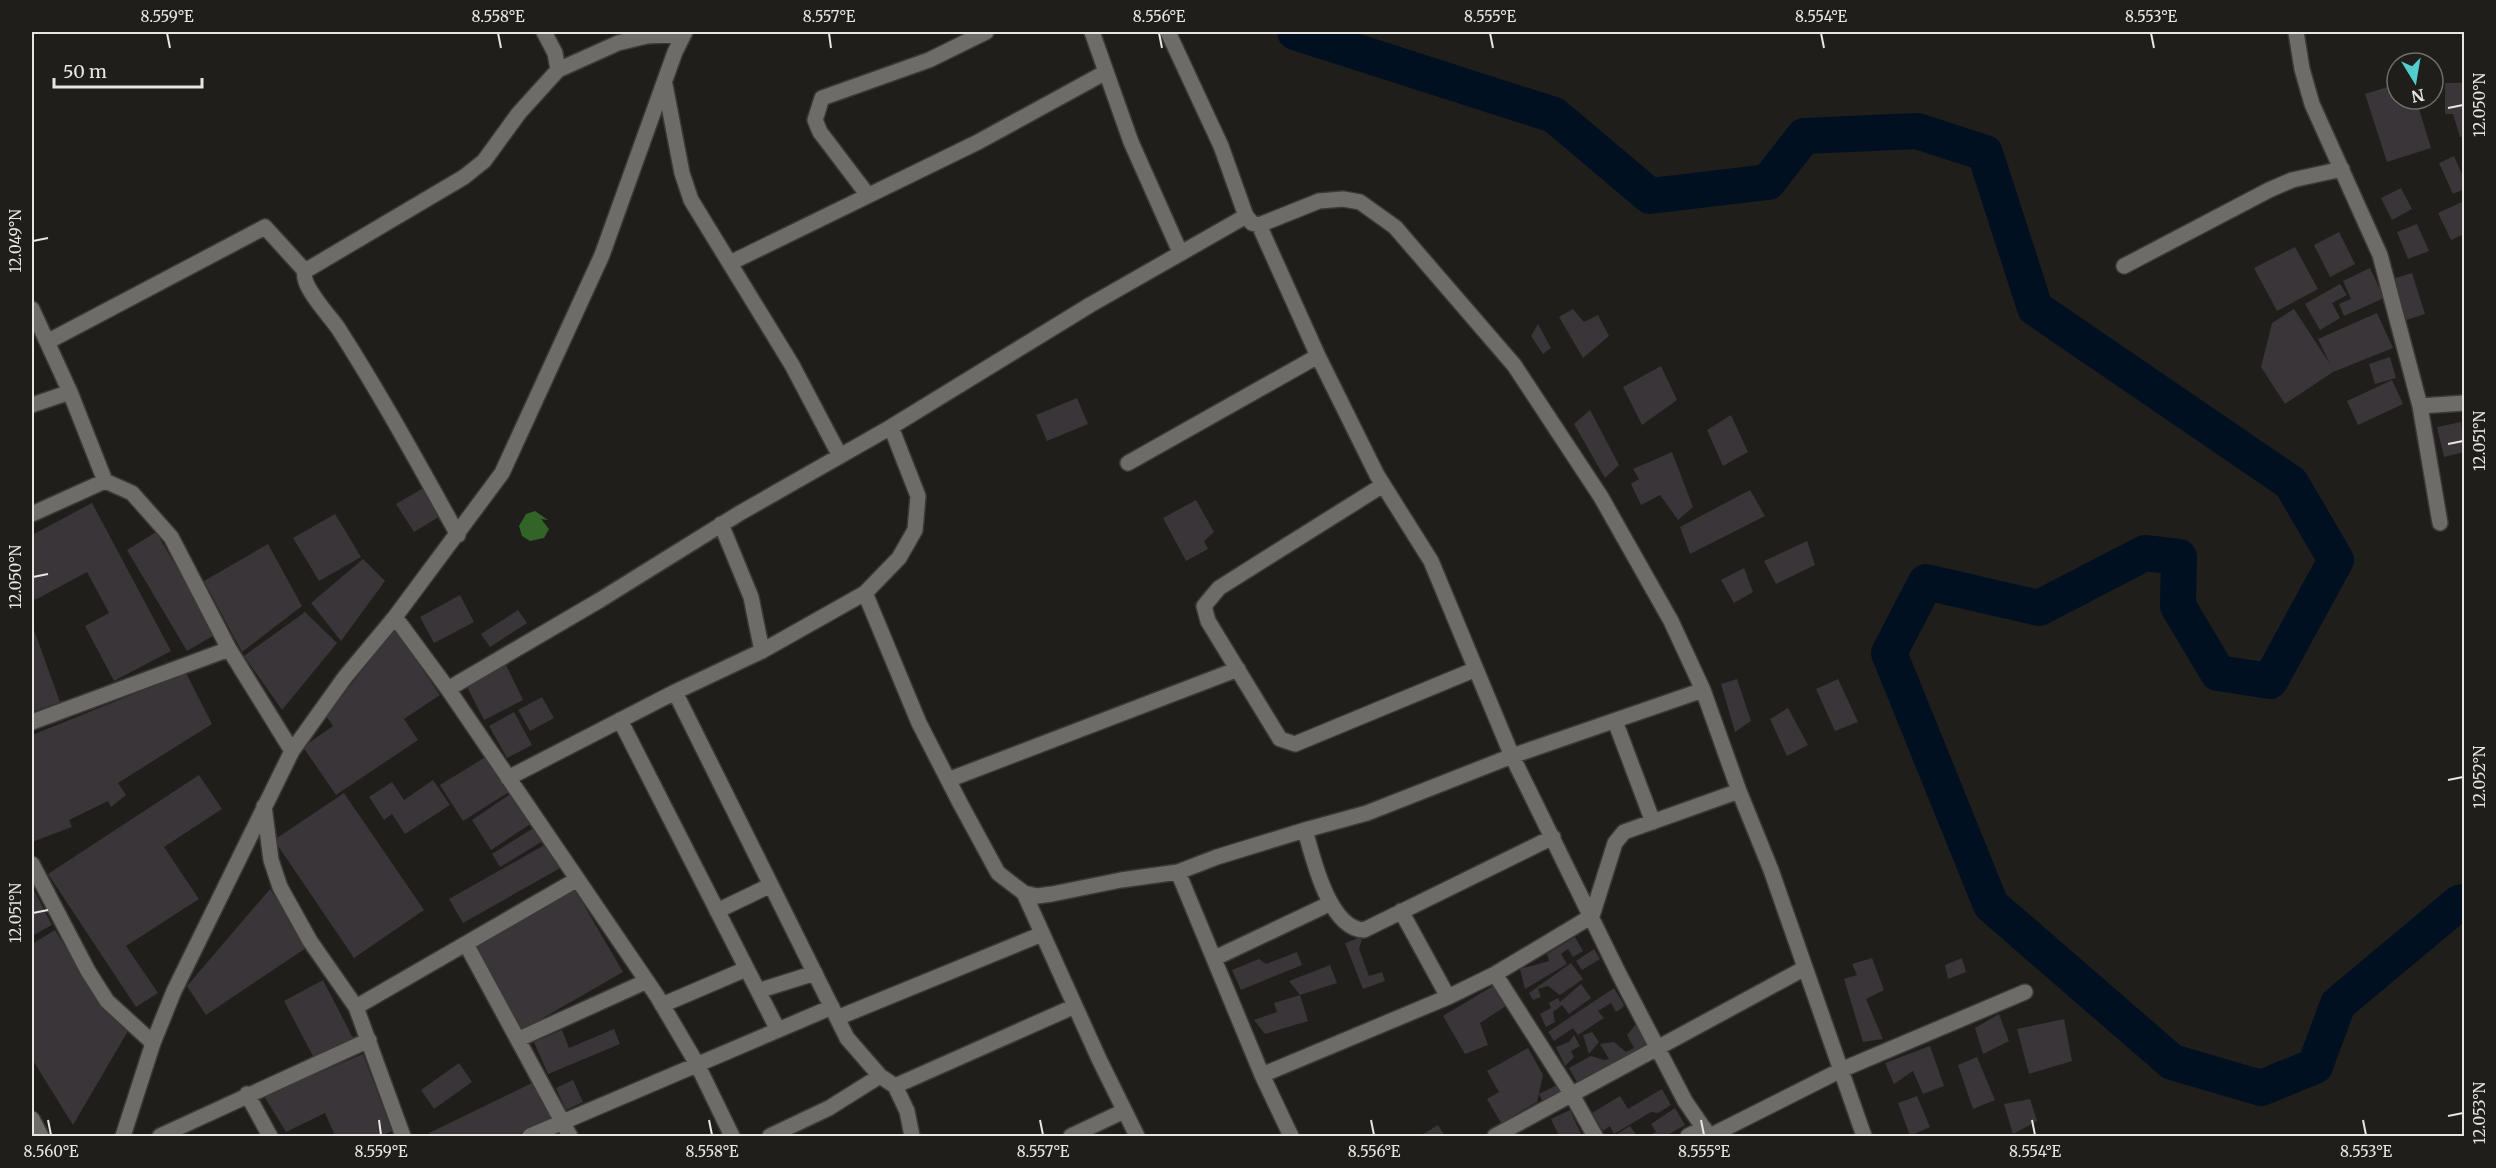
<svg xmlns="http://www.w3.org/2000/svg" width="2496" height="1168" font-family="Merriweather,serif">
<rect width="100%" height="100%" fill="#201e1b"/>
<path fill="#326327" d="M535,511L548,520L541,519L549,529L544,538L530,541L522,536L519,526L526,514Z"/>
<g fill="none" stroke-linecap="round" stroke-linejoin="round">
<path stroke="#001020" stroke-width="36" d="M1295,32L1554,115L1650,196L1768,182L1804,136L1917,131L1985,153L2035,308L2291,483L2336,560L2270,681L2218,673L2178,606L2179,557L2145,553L2039,608L1926,582L1889,653L1991,905L2172,1062L2261,1088L2315,1066L2338,1004L2459,903L2464,902"/>
</g>
<path fill="#393538" d="M2445,83H2464V136L2460,137L2453,114H2445Z
M2397,84V99H2416L2431,148L2387,162L2365,94Z
M2454,156L2464,179V189L2453,194L2439,163Z
M2401,188L2412,209L2392,220L2381,198Z
M2464,201V234L2451,240L2438,213Z
M2417,224L2429,251L2408,259L2397,232Z
M2339,232L2355,264L2330,277L2314,245Z
M2295,247L2318,289L2277,311L2254,268Z
M2370,268L2384,298L2344,316L2339,304L2351,299L2343,281Z
M2412,273L2425,314L2406,320L2392,279Z
M2340,284L2347,295L2332,303L2340,318L2320,330L2305,304Z
M1573,309L1584,322L1598,315L1609,336L1583,358L1559,317Z
M2294,309L2330,364L2318,339L2377,313L2393,348L2333,372L2285,404L2261,367L2272,323Z
M1538,324L1551,348L1543,354L1531,336Z
M2390,357L2396,378L2375,384L2369,364Z
M1661,366L1677,400L1642,425L1623,387Z
M2392,380L2403,404L2358,425L2347,401Z
M1077,398L1088,424L1047,441L1036,415Z
M1590,410L1619,465L1605,478L1574,424Z
M1731,415L1748,452L1723,466L1707,430Z
M2461,422L2464,452L2444,457L2437,427Z
M1672,452L1693,507L1678,520L1660,495L1641,505L1631,484L1639,479L1633,469Z
M425,487L442,515L414,532L396,504Z
M1750,490L1765,516L1690,554L1680,527Z
M1196,500L1214,532L1204,541L1208,549L1186,561L1163,518Z
M92,503L171,651L114,681L85,626L109,613L87,572L35,600L32,592V535Z
M335,514L361,557L319,581L293,538Z
M156,532L216,634L187,651L127,550Z
M1807,541L1815,565L1776,584L1764,561Z
M268,544L302,606L242,652L204,581Z
M363,559L385,581L341,641L311,603Z
M1744,568L1753,592L1734,603L1721,580Z
M460,595L474,622L434,643L420,617Z
M518,610L527,623L490,647L481,634Z
M305,612L337,643L282,710L244,656Z
M395,629L440,695L404,719L418,740L336,795L303,747L333,726L326,716Z
M34,630L60,702L32,712V631Z
M506,665L523,700L484,720L466,685Z
M186,673L212,724L118,783L126,795L111,807L108,801L69,820L72,827L32,842V735Z
M1737,679L1751,721L1735,732L1721,684Z
M1838,679L1858,722L1835,731L1816,689Z
M542,697L554,718L530,731L518,710Z
M1788,708L1808,745L1787,756L1770,719Z
M514,712L532,745L507,758L489,726Z
M487,756L509,792L463,821L440,785Z
M199,775L222,809L164,847L199,899L126,946L158,993L136,1007L48,874Z
M433,780L450,805L405,834L392,814L384,820L369,797L392,782L404,800Z
M344,793L424,910L354,958L274,840Z
M512,793L532,823L491,850L472,820Z
M535,827L543,841L500,867L492,854Z
M548,843L562,867L463,923L449,899Z
M32,886L52,925L32,936Z
M574,888L623,972L522,1030L474,946Z
M270,889L309,946L206,1015L187,986Z
M55,930L99,1001L128,1031L73,1125L32,1059V944Z
M1363,936L1359,949L1369,976L1382,972L1385,981L1363,989L1345,943Z
M1575,937L1583,951L1573,957L1568,949L1561,954L1567,964L1525,989L1520,969L1549,961L1547,954Z
M1594,949L1600,959L1582,970L1576,961Z
M1297,952L1302,965L1241,990L1232,970L1259,959L1266,964Z
M1872,958L1884,990L1866,999L1883,1039L1863,1042L1844,979L1857,975L1852,964Z
M1962,958L1966,972L1948,979L1945,965Z
M1571,963L1583,979L1560,995L1548,986L1538,989L1541,997L1533,1000L1529,993Z
M1330,965L1337,983L1300,995L1289,981Z
M323,980L353,1038L314,1058L284,1001Z
M1498,983L1509,1004L1480,1023L1488,1045L1465,1054L1443,1016Z
M1581,984L1591,998L1569,1014L1562,1005L1553,1012L1555,1022L1546,1027L1540,1014L1551,1008L1549,1003L1558,998L1560,1002Z
M1614,988L1624,1005L1622,1008L1616,1012L1611,1003L1598,1011L1604,1018L1578,1035L1573,1028L1554,1041L1548,1032Z
M1300,995L1308,1021L1265,1034L1254,1020L1277,1012L1274,1003Z
M1999,1014L2009,1041L1983,1054L1975,1028Z
M2064,1019L2072,1061L2029,1074L2017,1029Z
M1636,1024L1648,1046L1578,1084L1569,1068L1591,1056L1604,1060L1609,1059L1600,1044L1614,1042L1626,1052L1634,1048L1627,1035Z
M614,1029L620,1044L548,1074L534,1042L562,1030L569,1048Z
M1592,1032L1599,1042L1589,1054L1583,1035Z
M1574,1035L1580,1046L1571,1051L1574,1057L1565,1066L1556,1047L1569,1042Z
M1930,1046L1944,1086L1923,1094L1913,1071L1894,1084L1885,1063Z
M1528,1048L1543,1075L1537,1102L1501,1123L1487,1099L1499,1092L1487,1071Z
M363,1054L392,1131L381,1136H335L325,1113L286,1132L264,1096Z
M1977,1057L1995,1100L1973,1109L1958,1065Z
M459,1063L472,1082L434,1109L421,1090Z
M573,1080L583,1102L566,1110L556,1088Z
M534,1082L552,1119L515,1136H431L429,1133Z
M1559,1084L1564,1094L1544,1104L1539,1094Z
M1662,1089L1671,1105L1658,1113L1651,1112L1614,1134L1610,1126L1603,1131L1592,1113L1620,1096L1628,1109Z
M1917,1096L1930,1127L1910,1136L1898,1103Z
M2030,1099L2037,1121L2013,1134L2004,1104Z
M1675,1108L1685,1125L1666,1136H1648L1656,1132L1651,1124Z
M1570,1110L1581,1134L1559,1136L1551,1119Z
M1438,1125L1445,1136H1420Z
M1630,1126L1637,1136H1614Z"/>
<g fill="none" stroke-linecap="round" stroke-linejoin="round">
<g stroke="#3b3937" stroke-width="18">
<path id="street" d="M544,32L555,53L558,70
M1092,32L1131,142L1180,252
M1168,32L1221,146L1246,216L1252,223L1259,225L1318,356L1377,475L1431,561L1512,756L1619,974L1685,1101L1709,1136
M2296,32L2302,69L2312,104L2380,255L2420,406L2440,523
M665,85L682,173L691,200L792,365L840,456
M867,194L820,132L815,120L822,98L929,60L986,32
M1259,225L1319,201L1343,199L1360,202L1395,227L1514,365L1601,497L1671,621L1703,690L1739,791L1771,870L1864,1136
M730,263L978,142L1106,72
M2124,266L2269,190L2292,180L2342,169
M305,271L464,177L484,161L519,113L558,70L618,43L647,36L684,34
M32,309L70,392L105,481L132,493L171,537L229,649L292,751
M47,342L265,227L305,271C300,285 329,315 338,328C381,395 419,465 458,535
M32,405L70,392
M2420,406L2464,403
M1128,463L1318,356
M1383,485L1219,588L1204,606L1208,621L1280,739L1295,744L1476,669
M32,514L105,481
M721,524L751,597L762,651
M865,593L919,723L960,803L998,873L1024,893L1037,896L1052,894L1121,880L1178,872L1217,857L1305,830
M395,617L448,689L657,996L697,1064L732,1136
M448,689L600,600L740,513L891,427L1090,305L1246,216
M675,692L847,1038L880,1076L895,1086L907,1111L912,1136
M620,720L778,1030
M1615,721L1653,822
M32,722L229,649
M508,778L675,692L762,651L865,593L899,558L915,530L918,496L891,427
M948,780L1238,669
M264,806L271,860L280,887L310,941L356,1007L403,1136
M1553,837L1364,930C1329,929 1313,858 1305,830L1367,813L1512,756L1703,690
M32,864L88,971L107,1001L153,1043
M1178,872L1262,1075L1291,1136
M1024,893L1099,1059L1137,1136
M717,911L771,885
M1401,911L1448,997
M466,944L570,1136
M1215,958L1331,903
M1495,974L1572,1095L1595,1136
M758,991L815,973
M662,1005L746,969
M356,1007L576,880
M837,1018L1042,934
M519,1039L647,981
M1262,1075L1448,997L1495,974L1592,916L1615,843L1624,832L1739,791
M895,1086L1075,1006
M247,1094L270,1136
M32,1119L41,1136
M123,1136L153,1043L174,991L292,751L345,677L395,617L502,473L602,255L675,52L685,32
M160,1136L369,1040
M530,1136L832,1007
M770,1136L829,1108L880,1076
M1071,1136L1124,1111
M1495,1136L1805,968
M1688,1136L1704,1128
M1710,1136L1841,1070L2025,992"/>
</g>
<use href="#street" stroke="#6e6c68" stroke-width="15"/>
</g>
<path fill="none" stroke="#e7e6e3" stroke-width="2" d="M167,33L170,48M498,33L501,48M829,33L831,48M1159,33L1162,48M1490,33L1493,48M1821,33L1824,48M2151,33L2154,48M2448,108L2463,105M33,241L48,238M2448,444L2463,441M33,577L48,574M2448,780L2463,777M33,913L48,910M2448,1116L2463,1113M48,1120L51,1135M379,1120L381,1135M709,1120L712,1135M1040,1120L1043,1135M1371,1120L1374,1135M1701,1120L1704,1135M2032,1120L2035,1135M2363,1120L2366,1135"/>
<rect width="2496" height="1168" fill="none" stroke="#201e1b" stroke-width="66"/>
<g transform="translate(2415 81) rotate(169)"><circle r="28" fill="#201e1b" stroke="#706e6b" stroke-width="1.5"/>
<path d="M0-4.5L10 22L0 15L-10 22Z" fill="#52cdce"/>
<text y="-9" font-size="16" font-weight="bold" text-anchor="middle" fill="#e7e6e3">N</text>
</g>
<path d="M54 78v9h148v-9" fill="none" stroke="#e7e6e3" stroke-width="3"/>
<text x="63" y="78" font-size="18" fill="#e7e6e3" stroke="#201e1b" stroke-width="4.5" paint-order="stroke">50 m</text>
<rect x="33" y="33" width="2430" height="1102" fill="none" stroke="#e7e6e3" stroke-width="2"/>
<g font-size="15" text-anchor="middle" fill="#e7e6e3">
<text x="167" y="22">8.559°E</text>
<text x="498" y="22">8.558°E</text>
<text x="829" y="22">8.557°E</text>
<text x="1159" y="22">8.556°E</text>
<text x="1490" y="22">8.555°E</text>
<text x="1821" y="22">8.554°E</text>
<text x="2151" y="22">8.553°E</text>
<text transform="translate(2480 105) rotate(-90)" y="5">12.050°N</text>
<text transform="translate(16 241) rotate(-90)" y="5">12.049°N</text>
<text transform="translate(2480 441) rotate(-90)" y="5">12.051°N</text>
<text transform="translate(16 577) rotate(-90)" y="5">12.050°N</text>
<text transform="translate(2480 777) rotate(-90)" y="5">12.052°N</text>
<text transform="translate(16 913) rotate(-90)" y="5">12.051°N</text>
<text transform="translate(2480 1113) rotate(-90)" y="5">12.053°N</text>
<text x="51" y="1157">8.560°E</text>
<text x="381" y="1157">8.559°E</text>
<text x="712" y="1157">8.558°E</text>
<text x="1043" y="1157">8.557°E</text>
<text x="1374" y="1157">8.556°E</text>
<text x="1704" y="1157">8.555°E</text>
<text x="2035" y="1157">8.554°E</text>
<text x="2366" y="1157">8.553°E</text>
</g>
</svg>
